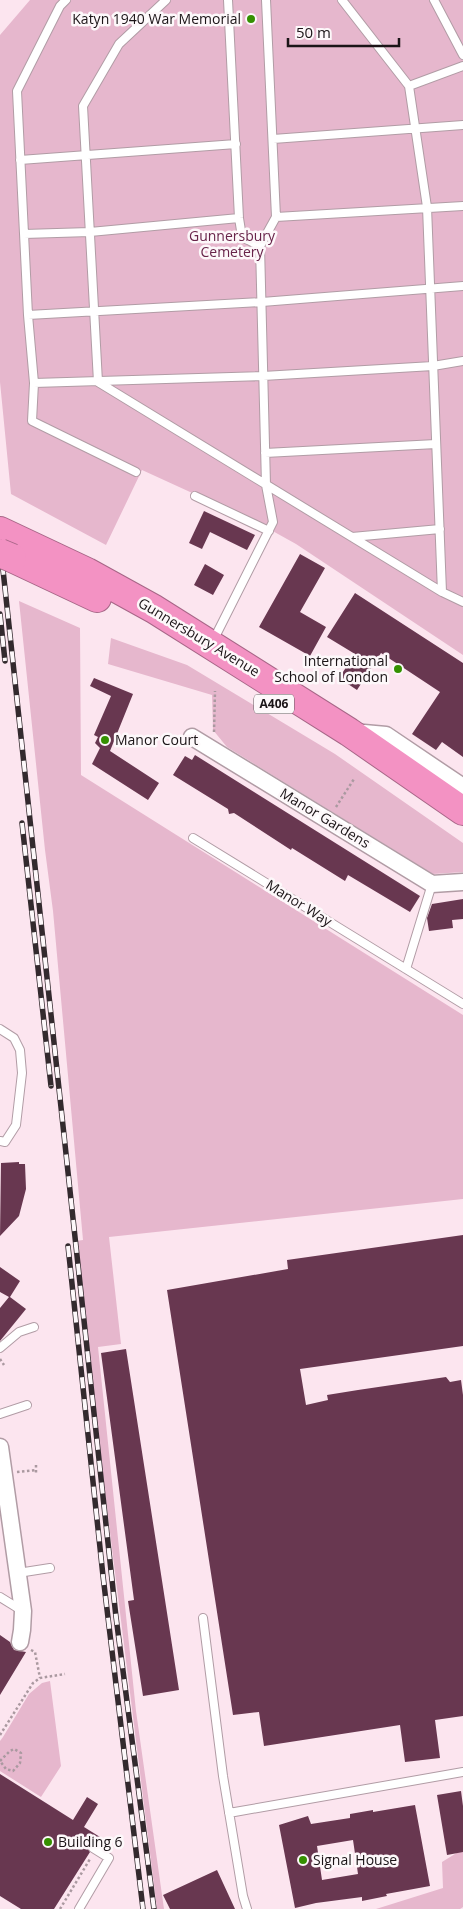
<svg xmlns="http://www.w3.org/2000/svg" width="463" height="1909" font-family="'Open Sans',sans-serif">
<rect width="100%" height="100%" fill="#fce5ef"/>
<path fill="#e6b7cd" d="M30,0H463V655L296,544L260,524L142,470L106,545L11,494L0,382V35Z
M19,601L80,628L81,775L463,1015V1199L109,1237L121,1344L98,1347L136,1711L164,1909H157L103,1476L76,1241L83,1240L53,911L45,850Z
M111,638L187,665L335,754L463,843V872L433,874L227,747L213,730L212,695L108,664Z
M50,1681L61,1766L41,1797L0,1771V1741L3,1737L29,1694L42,1683Z
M463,1849V1907L460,1909H376L443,1888L442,1862Z"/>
<path fill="#683750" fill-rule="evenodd" d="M204,511L255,535L247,550L210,532L202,549L189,543Z
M300,554L325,568L300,612L326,627L310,656L259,627Z
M205,564L224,575L213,595L194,585Z
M355,593L463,663V757L442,742L436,750L412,734L440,692L381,653L357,690L339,678L355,654L327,637Z
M94,678L133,694L110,751L159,783L148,800L92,764L100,748L95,743L98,737L94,735L111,696L90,686Z
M195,755L420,896L410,912L348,875L345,881L292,848L291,850L234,813L229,814L228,809L173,775L185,756L192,760Z
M463,899V919L452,920L453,928L429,931L427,918L432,904Z
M19,1162V1164H25L26,1189L19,1216L0,1236L1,1163Z
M463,1235V1346L300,1369L306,1405L328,1400L327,1395L358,1390L446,1377L450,1382L461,1380L463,1395V1716L435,1720L440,1758L405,1762L400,1725L264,1746L259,1712L233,1715L167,1290L288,1269L287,1260Z
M0,1267L20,1281L10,1297L26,1309L0,1341V1308L9,1297L0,1292Z
M126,1349L179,1690L143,1696L128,1601L134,1600L101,1353Z
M0,1635L10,1642L14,1650L26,1652L0,1695Z
M0,1774L73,1820L87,1797L98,1804L84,1827L100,1837L96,1843L89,1845L87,1848L90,1852L54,1909H21L0,1896Z
M461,1791L463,1806V1852L447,1855L437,1795Z
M415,1805L430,1886L386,1894L387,1896L362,1901V1897L316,1903L295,1908L279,1825L308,1816L311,1824L350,1818V1814L373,1810V1812ZM353,1840L358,1874L322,1880L317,1846Z
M217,1870L235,1909H170L163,1895Z"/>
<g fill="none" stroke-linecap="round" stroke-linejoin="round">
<g stroke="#b19ca5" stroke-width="10">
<path id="lane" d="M66,0L60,6L17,91L28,315L34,383L32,421L136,472
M166,0L119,44L83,106L98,382L442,592L427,207L409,86L342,0
M228,0L239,218L242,237L260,246
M434,0L463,55
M409,86L463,66
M273,139L463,125
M20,160L236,144
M276,217L463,206
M24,234L90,232L239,218
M28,315L262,302L463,286
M34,383L263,376L433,366L463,361
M265,453L436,444
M195,496L269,531
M352,537L440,529
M442,592L463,602
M213,641L273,522L266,485L260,246L276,217L266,0
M193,838L463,1004
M406,969L432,884
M0,1029L14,1038L20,1050L22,1073L16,1125L5,1142L0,1141
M0,1348L19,1332L34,1327
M0,1414L27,1405
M18,1573L50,1568
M0,1597L21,1610
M203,1618L223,1776L243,1896L247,1909
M229,1813L463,1772
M79,1909L109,1858L93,1848"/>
</g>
<g stroke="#b19ca5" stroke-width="19">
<path id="street" d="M353,732L386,735L463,787
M192,737L432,884L463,882
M0,1447L23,1611L22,1630L20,1642"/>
</g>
<g stroke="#a76687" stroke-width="30">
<path id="highway" d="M0,531L87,572L154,609L349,732L463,811
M12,558L97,598"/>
</g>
<path stroke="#aa99a0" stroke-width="2.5" stroke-dasharray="2.5 2.5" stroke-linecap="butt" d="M214,732L215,691
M336,807L354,779
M0,1359L4,1365
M36,1465V1473
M17,1472L36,1470
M31,1650L35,1652L40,1678
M0,1735L33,1683L40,1678L65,1674
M0,1761L10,1751L14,1749L21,1753L20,1763L13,1771L6,1769L0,1761
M60,1909L90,1859"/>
<use href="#lane" stroke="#fff" stroke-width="8"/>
<use href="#street" stroke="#fff" stroke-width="16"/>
<use href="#highway" stroke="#f392c3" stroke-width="28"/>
<g stroke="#332a2e" stroke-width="5.5">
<path id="rail" d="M0,542L116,1617L154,1909
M0,614L5,661
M22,823L51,1086
M68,1246L103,1576L143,1909"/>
</g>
<use href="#rail" stroke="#fdf8fa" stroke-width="4" stroke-dasharray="11" stroke-linecap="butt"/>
<g stroke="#a76687" stroke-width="30" stroke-linecap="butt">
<path id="highway-bridge" d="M0,553L12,558"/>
</g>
<use href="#highway-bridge" stroke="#f392c3" stroke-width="28"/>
</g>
<g fill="#359001" stroke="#fdf8fa" stroke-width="2">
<circle cx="251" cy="19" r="5"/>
<circle cx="398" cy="669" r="5"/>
<circle cx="105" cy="740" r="5"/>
<circle cx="48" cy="1842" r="5"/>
<circle cx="303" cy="1860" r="5"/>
</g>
<g text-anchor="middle" stroke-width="5" stroke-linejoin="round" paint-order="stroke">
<rect fill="#fdf8fa" stroke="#5f585b" stroke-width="1" x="254" y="694.5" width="40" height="19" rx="4"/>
<g font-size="12" font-weight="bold" fill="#1b1417">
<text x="274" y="708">A406</text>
</g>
<g font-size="14" fill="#1b1417" stroke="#fdf8fa" text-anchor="start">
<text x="241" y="24" text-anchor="end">Katyn 1940 War Memorial</text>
<text x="388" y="666" text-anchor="end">International<tspan x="388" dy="16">School of London</tspan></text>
<text x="115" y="745">Manor Court</text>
<text x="58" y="1847">Building 6</text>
<text x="313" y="1865">Signal House</text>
</g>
<g font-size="14" fill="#68244a" stroke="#fdf8fa">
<text x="232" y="241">Gunnersbury<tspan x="232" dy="16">Cemetery</tspan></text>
</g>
<g font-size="14" fill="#1b1417" stroke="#fdf8fa">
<text transform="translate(199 637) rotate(31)" y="5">Gunnersbury Avenue</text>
<text transform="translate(325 818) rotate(31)" y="5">Manor Gardens</text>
<text transform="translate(299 903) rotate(32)" y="5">Manor Way</text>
</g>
</g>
<path d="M288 38v8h111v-8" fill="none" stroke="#1b1417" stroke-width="2.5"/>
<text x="296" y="38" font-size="15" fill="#1b1417" stroke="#fdf8fa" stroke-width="4" paint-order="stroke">50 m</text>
</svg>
